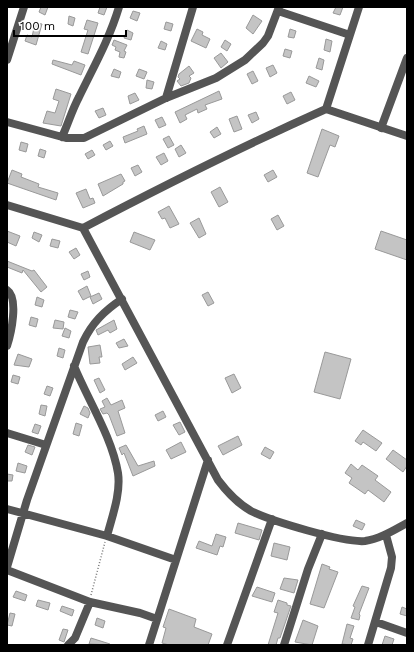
<svg xmlns="http://www.w3.org/2000/svg" width="414" height="652" font-family="'Work Sans',sans-serif">
<rect width="100%" height="100%" fill="#fff"/>
<path fill="#c4c4c4" stroke="#999" d="M41,7H48L45,15L39,12Z
M100,7H107L104,15L98,13Z
M336,7H343L340,15L333,13Z
M133,11L140,13L137,21L130,18Z
M253,15L262,21L253,34L246,28Z
M69,16L75,18L73,26L68,24Z
M87,20L98,23L88,54L81,52L88,30L84,29Z
M166,22L173,24L171,31L164,29Z
M35,23L42,24L36,45L25,41L27,35L32,37Z
M197,29L203,32L202,35L210,39L206,48L191,41Z
M290,29L296,31L294,38L288,37Z
M127,30L133,33L131,40L124,38Z
M326,39L332,41L330,52L324,50Z
M114,40L127,45L124,51L126,52L124,58L119,57L120,52L115,50L116,47L112,45Z
M225,40L231,44L227,51L221,47Z
M161,41L167,44L165,50L158,48Z
M285,49L292,51L290,58L283,56Z
M221,53L228,62L221,68L214,58Z
M319,58L324,60L322,70L316,68Z
M53,60L72,65L74,61L85,65L81,75L52,64Z
M273,65L277,73L270,77L266,68Z
M189,66L194,73L189,76L191,78L189,83L181,86L177,81L180,79L178,77L179,74Z
M114,69L121,72L119,78L111,76Z
M139,69L147,72L144,79L136,76Z
M253,71L258,81L252,84L247,74Z
M309,76L319,81L316,87L306,83Z
M147,80L154,82L152,89L146,88Z
M56,89L71,94L61,126L43,123L47,111L55,113L59,101L53,99Z
M219,91L222,99L205,105L207,109L198,113L197,109L185,115L187,119L180,123L175,112Z
M291,92L295,100L287,104L283,96Z
M135,93L139,100L130,104L128,96Z
M103,108L106,115L99,118L95,111Z
M256,112L259,119L252,123L248,115Z
M237,116L242,129L234,132L229,119Z
M162,117L166,125L159,128L155,120Z
M144,126L147,134L125,143L123,137L138,131L137,129Z
M217,127L221,134L214,138L210,132Z
M322,129L339,136L335,147L330,145L318,177L307,173Z
M169,136L174,145L168,148L163,139Z
M110,141L113,146L106,150L103,145Z
M21,142L28,144L26,152L19,150Z
M181,145L186,153L179,157L175,149Z
M40,149L46,151L44,158L38,156Z
M92,150L95,155L88,159L85,154Z
M164,153L168,161L161,165L156,157Z
M138,165L142,172L135,176L131,168Z
M12,170L22,174L21,177L39,184L38,187L58,193L56,200L7,183Z
M273,170L277,177L268,182L264,175Z
M121,174L125,181L123,182V184L103,196L98,184Z
M220,187L228,202L219,207L211,192Z
M86,189L90,199L93,198L95,203L83,208L76,193Z
M169,206L179,224L170,228L165,218L162,219L158,212Z
M278,215L284,226L277,230L271,219Z
M199,218L206,234L199,238L190,223Z
M7,231L20,236L16,246L7,242Z
M381,231L407,240V260L375,249Z
M34,232L42,235L39,242L32,238Z
M134,232L155,240L150,250L130,242Z
M52,239L60,241L58,248L50,246Z
M76,248L80,255L74,259L69,252Z
M7,261L32,271L34,270L47,287L41,292L23,270L22,273L7,267Z
M88,271L90,277L84,280L81,274Z
M87,286L91,296L83,300L78,291Z
M208,292L214,303L208,306L202,295Z
M99,293L102,299L93,304L90,297Z
M37,297L44,300L42,307L35,305Z
M70,310L78,312L75,319L68,317Z
M31,317L38,319L36,327L29,325Z
M55,320L64,322L63,329L53,328Z
M114,320L117,329L110,333L108,330L98,335L96,330Z
M65,328L71,331L69,338L62,336Z
M124,339L128,346L119,348L116,343Z
M100,345L102,357H99L100,363L90,364L88,347Z
M59,348L65,350L63,358L57,356Z
M325,352L351,359L340,399L314,392Z
M18,354L32,359L29,367L14,365Z
M133,357L137,363L125,370L122,364Z
M234,374L241,388L232,393L225,378Z
M13,375L20,377L18,384L11,382Z
M99,378L105,390L100,393L94,380Z
M47,386L53,388L50,396L44,394Z
M107,398L111,405L122,400L125,408L118,411L125,433L117,436L109,415L107,413L103,414L100,409L105,407L102,401Z
M41,405L47,406L45,416L39,414Z
M84,406L88,408L90,413L88,418L80,414Z
M163,411L166,417L158,421L155,415Z
M180,422L185,432L179,435L173,425Z
M76,423L82,425L79,436L73,434Z
M35,424L41,426L38,434L32,432Z
M363,430L382,443L376,451L363,442L361,445L355,441Z
M238,436L242,445L223,455L218,446Z
M181,442L186,452L171,459L166,450Z
M28,445L35,447L32,455L25,452Z
M126,445L138,466L154,461L155,466L133,476L124,453L122,455L119,448Z
M265,447L274,452L270,459L261,454Z
M393,450L407,460V466L403,472L386,459Z
M18,463L27,466L25,473L16,471Z
M351,464L358,470L362,465L378,476L375,480L391,492L384,502L368,490L365,494L349,483L352,478L345,473Z
M7,474L13,475L12,481H7Z
M356,520L365,524L362,530L353,526Z
M238,523L262,530L259,540L235,533Z
M216,534L226,537L223,547L220,546L217,555L196,548L199,541L212,546Z
M274,543L290,547L287,560L271,556Z
M322,564L330,567L329,569L338,572L324,608L310,604Z
M284,578L298,580L294,593L280,589Z
M362,586L369,588L359,614L360,615L359,620L351,618L355,607L353,606Z
M257,587L275,593L272,602L252,596Z
M16,591L27,595L25,601L13,597Z
M38,600L50,603L48,610L36,606Z
M278,600L287,603V605L291,606L280,638H278L276,645H268L278,613L274,612Z
M62,606L74,610L72,616L60,611Z
M402,607L407,609V616L400,614Z
M169,609L196,619L194,627L212,634L208,645H169L162,643L166,628L163,627Z
M10,613L15,614L12,626L7,625Z
M97,618L105,621L103,628L95,625Z
M303,620L318,626L312,645L295,642Z
M347,624L354,626L350,638L353,639L351,645L342,644Z
M63,629L68,630L64,642L59,640Z
M385,636L394,639L392,645H382Z
M91,638L110,644V645L89,644Z"/>
<g fill="none" stroke-linecap="round" stroke-linejoin="round">
<path stroke="#777" stroke-width="1.5" stroke-dasharray="1 2" stroke-linecap="butt" d="M91,595L105,542"/>
<path stroke="#555" stroke-width="8" d="M278,11L350,35
M7,60L24,7
M166,98L193,7
M326,109L359,7
M7,122L66,138H84L166,98L216,78L245,60L263,43L268,36L279,7
M381,128L407,58
M62,137C68,124 72,110 79,97C94,66 109,40 119,7
M7,205L83,228L218,480C227,492 237,503 251,511C271,521 344,543 365,541C380,539 394,530 407,523
M83,228C163,186 243,146 326,109L407,136
M7,290C19,298 11,334 7,346
M74,366C88,400 112,437 118,473C121,493 112,517 107,536
M7,433L46,445
M7,509L107,536L176,560
M7,567L27,500L83,342C92,323 104,311 122,299
M7,570L90,602L140,613L157,619
M376,622L407,633
M68,645L75,638L90,602
M149,645L208,460
M227,645L272,519
M284,645L308,569L322,534
M368,645L391,568L392,557L386,535"/>
</g>
<rect width="414" height="652" fill="none" stroke="#000000" stroke-width="16"/>
<path d="M14 30v6h112v-6" fill="none" stroke="#000000" stroke-width="2"/>
<text x="20" y="30" font-size="12" fill="#000000" stroke="#ffffff" stroke-width="3" paint-order="stroke">100 m</text>
</svg>
